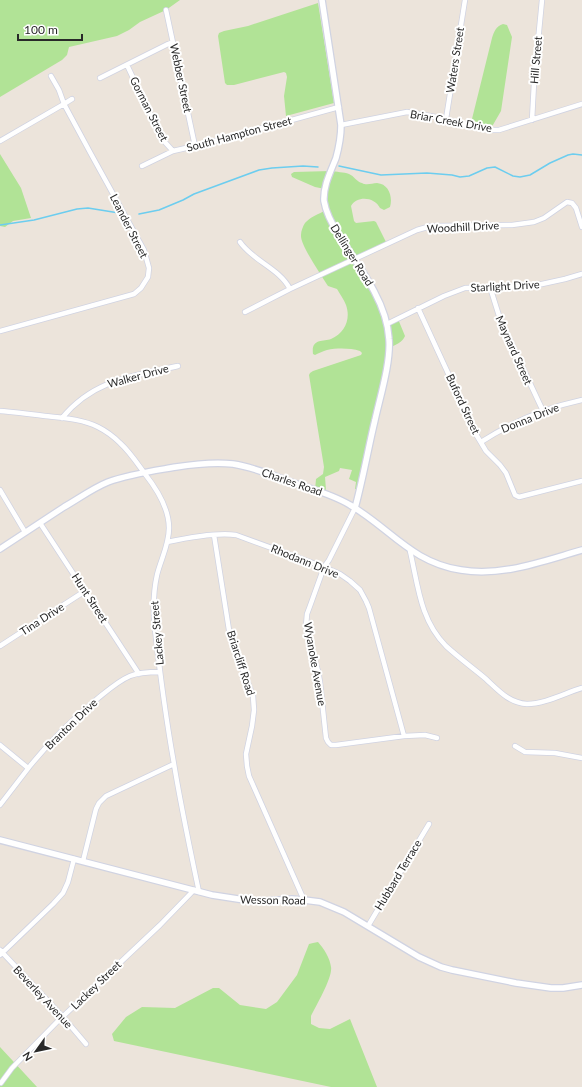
<svg xmlns="http://www.w3.org/2000/svg" width="582" height="1087" font-family="Lato,sans-serif">
<rect width="100%" height="100%" fill="#ece4db"/>
<path fill="#b1e396" d="M0,0H180L166,10L140,22L129,30L117,36L69,47L67,55L62,60L0,97Z
M318,3L334,103L286,116L284,96L287,77L286,73L284,72L234,85H227L225,83L218,36L219,33L224,31L248,26Z
M503,24L507,25L512,37L501,111L490,130L470,127L492,38C494,32 496,26 503,24Z
M0,154L21,188L31,218L13,221L5,227L0,226Z
M331,171C336,172 344,172 349,174C354,176 357,182 362,183C367,186 372,183 377,183C389,184 393,197 390,207L384,210L380,208C375,197 357,195 351,206L354,221L356,223L374,221L376,222L387,244L354,259L372,287L387,324L398,319L405,336C403,342 395,345 389,348L360,490L355,489L356,482L349,479L352,470L340,468L339,471L325,477L326,490L328,492L315,490L316,479L323,474L324,467L309,375L310,373L313,371L361,355L362,353L360,351C350,348 337,348 327,350C323,351 319,353 315,355L313,354C311,338 323,342 331,339C345,333 351,319 346,305C344,300 340,294 337,289L328,286C322,276 300,245 301,235C301,231 303,226 305,223C310,217 319,214 326,210L325,189L315,187L292,177L291,174L294,172Z
M318,942C324,949 330,958 331,967C333,977 316,1006 311,1016V1024L319,1028L330,1029L350,1019L377,1087H331L114,1041L112,1034L126,1017L142,1007L175,1008L213,988H219L240,1005L266,1009L277,1002L297,975L309,944L313,943Z
M0,1047L37,1087H0Z"/>
<g fill="none" stroke-linecap="round" stroke-linejoin="round">
<path stroke="#6ccdef" stroke-width="1.5" d="M339,166L381,175L427,173L452,175L460,177L469,176L487,168L495,167L513,176L520,177L530,175L550,163L568,155L573,154L582,155
M139,214L159,210L183,200L194,194L259,170L272,168L303,166L318,167
M0,225L34,220L77,209L88,208L119,213"/>
<g stroke="#d0d3e2" stroke-width="6">
<path id="minor" d="M166,10L195,146
M127,65L157,129L163,140L173,151
M100,78L168,44L173,42
M446,119L465,0
M532,120L534,83L542,0
M341,125L407,112L436,117L479,128L490,130H499L582,104
M0,141L64,104L72,99
M142,166L173,151L208,143L339,107
M240,242C253,261 279,268 290,289
M490,287L500,319L543,411
M418,308L477,436L486,451L500,465L506,473L515,495L519,497L582,481
M245,312L290,289L417,230L431,226L512,225L534,222L544,218L567,202L572,203L576,208L582,227
M387,324L444,296L465,288L533,286L565,279L582,274
M0,331L134,294L141,288L148,277L149,268L144,250L91,154L64,104L59,90L51,76
M0,411C15,412 30,414 45,416C63,418 82,419 98,427C106,431 114,437 120,443C130,452 137,463 145,474C156,488 169,509 169,528C169,545 161,559 157,575C153,593 153,611 155,629C160,674 166,719 174,764C181,807 190,849 199,892
M62,418C93,380 132,376 178,366
M481,442C512,422 545,408 582,400
M0,490L25,532
M355,508L329,560L324,567L310,606L307,614L306,626L308,637L318,671L320,682L326,738L328,742L331,745H336L404,736L425,735L437,738
M40,523L139,674
M214,535L229,630L234,646L253,696L254,710L252,726L246,754L247,766L249,776L304,900
M167,542C186,538 217,532 236,535L324,567L340,574L350,581L360,590L366,601L369,608L404,736
M410,551C418,585 420,620 446,646C459,658 473,668 486,679C498,690 509,703 527,704C545,704 565,693 582,688
M0,646L85,591
M0,745L28,768
M515,746L525,752L555,753L582,758
M0,805C10,792 20,779 30,766C50,741 73,719 97,699C107,691 118,681 130,676C140,672 150,672 160,672
M83,861L96,809L99,803L106,796L174,764
M368,926L429,824
M0,950L63,1017L86,1044
M0,955L53,904L63,893L68,882L74,859
M1,1083L12,1068L57,1022L160,925L194,890"/>
</g>
<g stroke="#d0d3e2" stroke-width="8">
<path id="tertiary" d="M322,0L341,125C341,136 339,147 336,158C331,171 323,186 324,201C326,214 333,226 340,237C351,255 364,272 374,291C382,306 388,322 389,339C391,362 380,397 375,420C368,449 363,479 355,508
M0,549C21,535 43,521 64,507C78,499 93,488 108,482C130,474 153,471 176,467C195,464 215,462 233,464C253,467 272,475 291,482C311,489 332,494 350,505C390,528 412,563 461,570C502,577 543,561 582,550
M0,840L212,895L251,901H266L292,899L304,900L320,902L344,912L419,957L441,967L452,970L516,983L551,988H563L582,985"/>
</g>
<use href="#minor" stroke="#fff" stroke-width="4.5"/>
<use href="#tertiary" stroke="#fff" stroke-width="5.5"/>
</g>
<g text-anchor="middle" stroke-width="4" stroke-linejoin="round" paint-order="stroke">
<g font-size="11" fill="#292929" stroke="#fff">
<text transform="translate(455 60) rotate(-81)" y="4">Waters Street</text>
<text transform="translate(536 60) rotate(-85)" y="4">Hill Street</text>
<text transform="translate(181 78) rotate(78)" y="4">Webber Street</text>
<text transform="translate(149 109) rotate(63)" y="4">Gorman Street</text>
<text transform="translate(451 121) rotate(10)" y="4">Briar Creek Drive</text>
<text transform="translate(239 134) rotate(-15)" y="4">South Hampton Street</text>
<text transform="translate(129 226) rotate(63)" y="4">Leander Street</text>
<text transform="translate(463 227) rotate(-3)" y="4">Woodhill Drive</text>
<text transform="translate(352 255) rotate(58)" y="4">Dellinger Road</text>
<text transform="translate(505 286) rotate(-3)" y="4">Starlight Drive</text>
<text transform="translate(514 350) rotate(66)" y="4">Maynard Street</text>
<text transform="translate(138 376) rotate(-15)" y="4">Walker Drive</text>
<text transform="translate(463 404) rotate(65)" y="4">Buford Street</text>
<text transform="translate(530 418) rotate(-22)" y="4">Donna Drive</text>
<text transform="translate(292 482) rotate(19)" y="4">Charles Road</text>
<text transform="translate(305 561) rotate(22)" y="4">Rhodann Drive</text>
<text transform="translate(90 598) rotate(57)" y="4">Hunt Street</text>
<text transform="translate(42 619) rotate(-33)" y="4">Tina Drive</text>
<text transform="translate(157 633) rotate(-95)" y="4">Lackey Street</text>
<text transform="translate(241 663) rotate(72)" y="4">Briarcliff Road</text>
<text transform="translate(315 664) rotate(80)" y="4">Wyanoke Avenue</text>
<text transform="translate(71 724) rotate(-44)" y="4">Branton Drive</text>
<text transform="translate(398 875) rotate(-59)" y="4">Hubbard Terrace</text>
<text transform="translate(273 900) rotate(1)" y="4">Wesson Road</text>
<text transform="translate(96 985) rotate(-44)" y="4">Lackey Street</text>
<text transform="translate(43 997) rotate(47)" y="4">Beverley Avenue</text>
</g>
</g>
<g transform="translate(36 1051) rotate(237)" stroke="#ffffff" stroke-width="3" paint-order="stroke">
<path d="M0-3L7 15L0 10L-7 15Z" fill="#292929"/>
<text y="-6" font-size="11" font-weight="bold" text-anchor="middle" fill="#292929">N</text>
</g>
<path d="M18 34v6h64v-6" fill="none" stroke="#292929" stroke-width="2"/>
<text x="24" y="34" font-size="12" fill="#292929" stroke="#ffffff" stroke-width="3" paint-order="stroke">100 m</text>
</svg>
